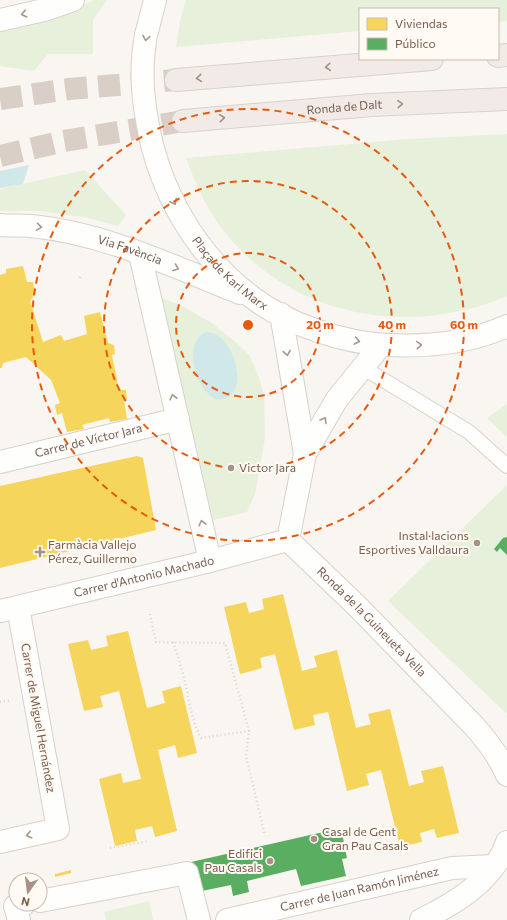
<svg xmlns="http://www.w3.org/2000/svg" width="507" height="920" font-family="Commissioner,sans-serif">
<rect width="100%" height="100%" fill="#f9f5f0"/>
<path fill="#e7f0db" d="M94,0H107L93,19V54H48L34,71L0,66V31C32,23 65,15 94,0Z
M186,0H507V21L498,22V9H360V31L176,47L180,21Z
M507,134V296C406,339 287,316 220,226C205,206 195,182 186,158L409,139Z
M85,170L126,215L118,226L83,217L38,211H0V189Z
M160,297L184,307L213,324L238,344L250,356L259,378L264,395L265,438L255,494L247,512L213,520L195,441Z
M507,404V437L487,418Z
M507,485V714L388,601Z
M149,901L153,920H106L104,912Z"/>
<path fill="#d0e8ea" d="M29,165L23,184L0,188V171Z
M206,332C231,330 250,387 227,398C202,410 177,344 206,332Z"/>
<path fill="#f6d55c" d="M23,266L27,282H33L35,294L30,301L43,342L61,335L64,341L87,334L84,316L100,312L108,343L114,345L115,354L112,355L119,390H126L127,400L124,401L127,419L110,422L109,418L82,425L84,429L67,432L62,413L57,415L55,405L60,403L51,380L26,357L3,363L2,368H0V275L6,273V269Z
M137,456L143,458L156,530L0,568V486Z
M283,594L302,671L317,667L314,656L337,650L356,728L371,724L368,714L390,709L409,786L424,782L421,771L443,766L459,833L437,838L434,829L420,833L422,842L400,847L381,770L366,774L369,785L347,791L328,712L313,715L315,725L294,730L275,654L260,658L262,668L240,674L224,607L246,602L249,613L264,609L262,599Z
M128,631L147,708L165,703L162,691L181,686L197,753L178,758L175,745L158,750L177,831L155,837L152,826L135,830L137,841L115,846L99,779L121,773L123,783L141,779L119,691L100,696L103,707L84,711L68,644L88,640L91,650L108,646L106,636Z
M71,870V873L55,877V874Z"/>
<path fill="#5aae61" d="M507,537V555L500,548L497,552L494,549L503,538Z
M341,828L347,858L342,859L346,876L301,886L296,869L247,881L249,892L233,896L231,885L197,892L191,862Z"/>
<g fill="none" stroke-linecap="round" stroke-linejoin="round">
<path stroke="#d9cfc7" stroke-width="22" stroke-dasharray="22 11" stroke-linecap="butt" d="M0,99L69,89L176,80
M0,156L64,141L183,121"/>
<g stroke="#d7d1cb" stroke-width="16">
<path id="lane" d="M362,367L469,432L507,466"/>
</g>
<g stroke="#d7d1cb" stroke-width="24">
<g id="street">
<path d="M140,254L210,561"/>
<path d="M281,314L305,454"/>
<path id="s1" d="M0,462L178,419"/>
<path id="s2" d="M288,540L357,606L475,727C488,742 499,756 507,775"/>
<path d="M288,540L305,454L337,399L381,345"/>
<path id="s3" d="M0,611L210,561L288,540"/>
<path d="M0,842L58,829L18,607"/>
<path d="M40,901L187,873L199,920"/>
<path d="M19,920L15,906L24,904"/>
<path id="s4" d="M227,920L452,868L494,866"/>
<path d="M421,920C456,903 494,880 507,842"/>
</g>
</g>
<g stroke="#d9d2cb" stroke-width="24">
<g id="secondary">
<path id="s5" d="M155,0C152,12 149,24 146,35C141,62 142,93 147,120C158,189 196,256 253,298C289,325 344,343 388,345C428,347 470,343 507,326"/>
<path d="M0,20L48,9L73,0"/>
<path id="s6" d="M0,225C10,226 21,225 31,226C104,233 172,266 240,293"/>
</g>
</g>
<g stroke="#dad1cc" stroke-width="24">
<g id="highway">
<path d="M498,56L507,55"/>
<path d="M176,80L432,59"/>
<path id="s7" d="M183,121L372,105L507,99"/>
</g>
</g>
<path stroke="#dcd5d0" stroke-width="2.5" stroke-dasharray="1 3" stroke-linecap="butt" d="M80,278L81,274
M150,614L156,642L225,643L249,731L246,756L265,836
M173,642C178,657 183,672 186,687C190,704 192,722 201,738L249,731
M0,702L11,700
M110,848L149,841"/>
<use href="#lane" stroke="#fefefd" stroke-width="14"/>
<use href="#street" stroke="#fefefd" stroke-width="22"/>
<use href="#secondary" stroke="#fefefd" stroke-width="22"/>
<use href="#highway" stroke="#f2eae7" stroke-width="22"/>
</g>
<defs><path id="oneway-chevron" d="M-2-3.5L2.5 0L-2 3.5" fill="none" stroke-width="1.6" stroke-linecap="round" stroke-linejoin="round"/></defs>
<g stroke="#a8958b">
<use href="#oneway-chevron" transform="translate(24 14) rotate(167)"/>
<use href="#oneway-chevron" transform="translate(146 38) rotate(99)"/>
<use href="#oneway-chevron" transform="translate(174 202) rotate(63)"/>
<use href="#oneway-chevron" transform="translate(39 227) rotate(9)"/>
<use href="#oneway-chevron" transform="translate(176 268) rotate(21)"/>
<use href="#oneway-chevron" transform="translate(357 341) rotate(11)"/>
<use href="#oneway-chevron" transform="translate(419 345) rotate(-4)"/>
<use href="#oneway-chevron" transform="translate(287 353) rotate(80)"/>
<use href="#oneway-chevron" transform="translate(173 397) rotate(-103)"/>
<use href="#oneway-chevron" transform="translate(324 420) rotate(-59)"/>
<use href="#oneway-chevron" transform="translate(202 523) rotate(-103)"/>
<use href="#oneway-chevron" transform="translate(29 835) rotate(167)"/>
</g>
<g stroke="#a48e83">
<use href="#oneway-chevron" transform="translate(328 67) rotate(175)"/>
<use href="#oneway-chevron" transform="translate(199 78) rotate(175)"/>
<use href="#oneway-chevron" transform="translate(400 104) rotate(-3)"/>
<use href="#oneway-chevron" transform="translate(222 118) rotate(-5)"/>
</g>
<g fill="none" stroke="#e8590c" stroke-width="2" stroke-dasharray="7 5">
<circle cx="248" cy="325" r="72"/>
<circle cx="248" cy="325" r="144"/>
<circle cx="248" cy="325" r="216"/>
</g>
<g fill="#a69286" stroke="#fffaf3" stroke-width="1.5">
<circle cx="231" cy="468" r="4"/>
<circle cx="477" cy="543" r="4"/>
<path d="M38 546h4v4h4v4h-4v4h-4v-4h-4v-4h4z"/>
<circle cx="314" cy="839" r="4"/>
<circle cx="270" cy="861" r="4"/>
</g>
<g text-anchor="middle" stroke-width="4" stroke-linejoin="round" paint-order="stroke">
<g font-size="12" fill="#7a5c4d" stroke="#fffaf3">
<text dy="4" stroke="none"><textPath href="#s7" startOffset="162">Ronda de Dalt</textPath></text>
<text dy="4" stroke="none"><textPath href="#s6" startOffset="133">Via Favència</textPath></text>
<text dy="4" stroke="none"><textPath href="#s5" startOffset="300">Plaça de Karl Marx</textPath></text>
<text dy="4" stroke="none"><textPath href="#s1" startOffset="91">Carrer de Víctor Jara</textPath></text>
<text dy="4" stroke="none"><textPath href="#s3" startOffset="148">Carrer d'Antonio Machado</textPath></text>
<text dy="4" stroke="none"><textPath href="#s2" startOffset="117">Ronda de la Guineueta Vella</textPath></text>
<text transform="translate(38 718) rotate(80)" y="4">Carrer de Miguel Hernández</text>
<text dy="4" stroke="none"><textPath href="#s4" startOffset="136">Carrer de Juan Ramón Jiménez</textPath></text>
</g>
<g font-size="12" fill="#7a5c4d" stroke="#fffaf3" text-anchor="start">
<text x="239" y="472">Victor Jara</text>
<text x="469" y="540" text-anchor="end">Instal·lacions<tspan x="469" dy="14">Esportives Valldaura</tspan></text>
<text x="48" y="549">Farmàcia Vallejo<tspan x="48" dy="14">Pérez, Guillermo</tspan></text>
<text x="322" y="836">Casal de Gent<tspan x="322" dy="14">Gran Pau Casals</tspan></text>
<text x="262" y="858" text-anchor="end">Edifici<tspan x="262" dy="14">Pau Casals</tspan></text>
</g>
</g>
<circle cx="248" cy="325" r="6" fill="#e8590c" stroke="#fffaf3" stroke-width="2"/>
<g font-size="12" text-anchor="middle" font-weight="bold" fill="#e8590c" stroke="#fffaf3" stroke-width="4" stroke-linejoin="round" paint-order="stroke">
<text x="320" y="329">20 m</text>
<text x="392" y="329">40 m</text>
<text x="464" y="329">60 m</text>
</g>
<rect x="359" y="8" width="140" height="52" fill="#fffaf3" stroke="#cabbb1"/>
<rect x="367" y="18" width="20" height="12" fill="#f6d55c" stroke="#cabbb1"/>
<text x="395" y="28" font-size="12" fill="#7a5c4d">Viviendas</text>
<rect x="367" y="38" width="20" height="12" fill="#5aae61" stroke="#cabbb1"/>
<text x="395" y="48" font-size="12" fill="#7a5c4d">Público</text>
<g transform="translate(28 892) rotate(194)"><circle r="19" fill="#fffaf3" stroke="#cabbb1"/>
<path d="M0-3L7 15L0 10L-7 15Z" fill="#a69286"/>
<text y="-6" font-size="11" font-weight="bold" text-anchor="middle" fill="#7a5c4d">N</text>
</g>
</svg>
